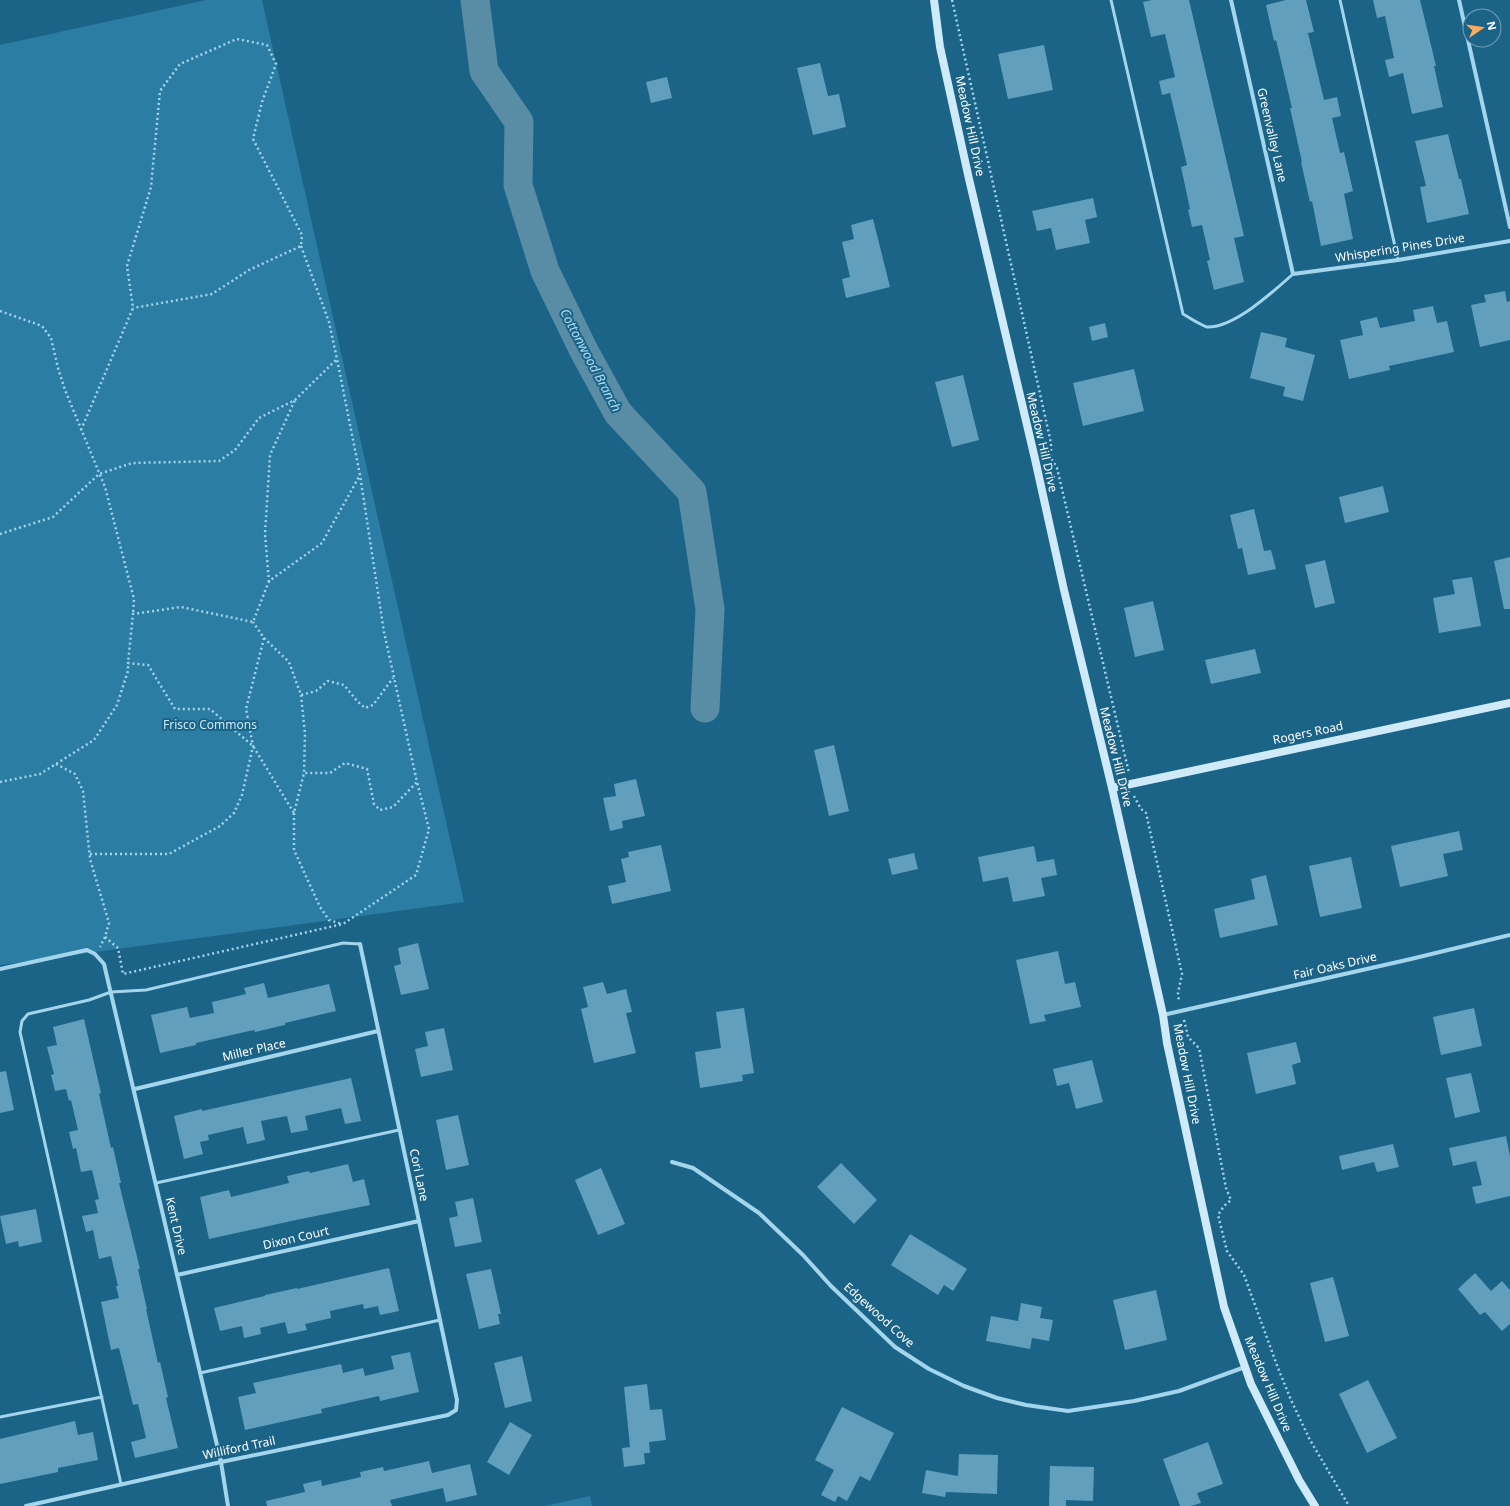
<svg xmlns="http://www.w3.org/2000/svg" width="1510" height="1506" font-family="'Noto Sans',sans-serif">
<rect width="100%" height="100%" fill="#1b6387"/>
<path fill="#2b7da3" d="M206,0H262L464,902L0,965V45Z
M590,1496L592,1506H545Z"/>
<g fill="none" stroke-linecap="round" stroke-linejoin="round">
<path stroke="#598da6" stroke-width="29" d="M475,0L484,71L519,122L518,185L545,271L584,351L618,413L692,492L710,609L705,708"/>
</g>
<path fill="#619fbc" d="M1152,0H1189L1244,236L1234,238L1244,282L1214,290L1207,261L1210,260L1202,225L1192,227L1188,210L1190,209L1181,167L1187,165L1170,93L1162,95L1159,81L1175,77L1165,34L1151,37L1143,2Z
M1286,0H1306L1314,32L1308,33L1324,100L1337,97L1341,116L1332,118L1340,153L1344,152L1353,191L1344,194L1353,239L1321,246L1312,201L1310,202L1301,162H1302L1290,108H1292L1276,40L1274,41L1266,5Z
M1373,0H1420L1436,66H1434L1443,107L1412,114L1403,73L1389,77L1385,60L1394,58L1385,16L1377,18Z
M1044,45L1053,90L1008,99L998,54Z
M820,63L828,96L839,94L846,127L813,135L797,68Z
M667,77L672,98L651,103L646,82Z
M1448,134L1459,179H1461L1469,214L1427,223L1420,187L1426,186L1415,141Z
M1093,198L1097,217L1085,220L1090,243L1056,250L1051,228L1037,231L1032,211Z
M873,219L890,287L846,298L842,279L850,277L842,242L854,239L851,225Z
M1505,291L1507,302L1510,301V340L1480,347L1471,305L1486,302L1484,295Z
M1433,306L1437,323L1447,321L1454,352L1389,366L1390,370L1349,379L1340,340L1363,335L1360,321L1377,317L1380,328L1415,321L1413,310Z
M1105,323L1108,337L1092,341L1089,327Z
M1261,332L1287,338L1285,347L1315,355L1303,401L1283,396L1285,387L1250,378Z
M1134,369L1144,411L1083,426L1073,383Z
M963,375L979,440L952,447L935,382Z
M1383,486L1389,512L1345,523L1339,497Z
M1254,509L1264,551L1271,550L1276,569L1248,575L1242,548L1238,549L1230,515Z
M1510,557V609H1504L1494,561Z
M1325,560L1335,603L1315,608L1305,565Z
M1472,577L1481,626L1439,633L1433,598L1455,594L1452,580Z
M1153,601L1164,650L1135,657L1124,608Z
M1255,649L1261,673L1211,684L1205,660Z
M834,745L849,811L829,816L814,750Z
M636,779L645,816L622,821L623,828L610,831L603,798L616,796L614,784Z
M1459,831L1463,850L1443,854L1448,876L1400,887L1391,846Z
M661,845L671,891L612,904L608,886L626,882L621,859L629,857L628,852Z
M1034,846L1037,862L1054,859L1057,875L1041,878L1045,896L1013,902L1008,877L983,882L978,857Z
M914,853L918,869L892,875L888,859Z
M1351,857L1362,908L1320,917L1309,866Z
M1266,875L1278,925L1220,938L1214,909L1255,899L1251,879Z
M418,943L429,989L401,995L394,966L401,964L398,948Z
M1058,951L1065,984L1075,982L1081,1007L1044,1015L1046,1021L1030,1024L1016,960Z
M603,982L607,994L626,989L632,1012L626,1013L636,1053L594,1063L581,1009L588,1007L583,987Z
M264,983L268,998L329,984L336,1011L285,1023V1025L255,1032L254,1030L196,1043V1045L160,1053L151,1015L187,1007L190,1018L214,1013L212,1002L246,994L244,988Z
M744,1008L754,1073L742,1075L743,1081L700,1088L695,1052L721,1048L716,1012Z
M1474,1008L1482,1046L1441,1055L1433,1017Z
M84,1019L101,1093L99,1094L111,1148L113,1147L121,1183H119L140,1269H138L147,1309H146L158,1363L160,1362L168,1397L166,1398L178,1448L135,1458L131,1442L146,1438L138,1404L133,1405L119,1348L111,1350L101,1302L119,1298L116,1286H118L111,1256L99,1259L93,1230L86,1232L82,1216L98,1213L95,1200L99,1199L92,1170L81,1172L76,1148L73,1149L69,1132L78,1130L71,1100L69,1101L66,1089L55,1091L51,1075L54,1074L47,1047L57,1045L53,1027Z
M444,1028L453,1070L421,1077L415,1049L428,1046L425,1032Z
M1296,1042L1301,1062L1292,1065L1296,1084L1256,1094L1247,1053Z
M1092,1060L1103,1102L1076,1109L1069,1083L1057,1086L1053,1069Z
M6,1071L14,1110L0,1113V1072Z
M1471,1073L1480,1112L1455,1118L1446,1078Z
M351,1078L361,1121L345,1124L341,1108L305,1116L308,1130L291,1133L287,1116L261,1121L265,1140L247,1144L243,1127L208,1135L209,1140L200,1142L203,1154L184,1159L174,1116L202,1109V1111Z
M458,1115L469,1165L446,1170L436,1120Z
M1506,1136L1510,1156V1196L1476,1204L1472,1187L1482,1185L1476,1161L1453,1166L1449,1148Z
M1393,1144L1399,1167L1377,1172L1374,1162L1342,1170L1339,1156Z
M841,1163L877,1200L854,1224L817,1187Z
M348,1164L353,1182L364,1179L370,1205L296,1220L209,1239L200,1197L229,1190L231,1197L289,1183L287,1176L309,1171L310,1173Z
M601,1168L625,1224L598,1235L575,1180Z
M473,1198L482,1242L455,1247L449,1218L458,1216L455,1202Z
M36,1209L42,1242L19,1247L18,1241L6,1244L0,1216Z
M910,1234L967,1269L953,1291L944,1285L938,1295L891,1265Z
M389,1268L399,1311L380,1315L378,1306L364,1309L363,1304L330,1311L331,1318L305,1324L307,1330L288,1334L285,1322L260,1328L261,1334L244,1338L242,1326L220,1331L214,1308L265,1296V1295L297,1288V1289Z
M491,1269L501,1314H498L500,1324L479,1329L466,1274Z
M1475,1273L1491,1291L1502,1281L1510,1290V1324L1502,1331L1485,1312L1480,1315L1458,1289Z
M1333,1277L1349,1336L1325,1342L1310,1283Z
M1156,1290L1167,1340L1125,1350L1113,1300Z
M1021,1303L1042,1307L1040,1318L1053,1320L1049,1341L1032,1338L1030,1349L986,1341L991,1316L1018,1321Z
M410,1352L419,1392L380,1401L379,1396L321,1409L322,1413L245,1430L238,1397L256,1393L253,1383L341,1364L343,1373L363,1368L365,1376L394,1369L391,1356Z
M522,1356L532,1401L505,1408L494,1363Z
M1368,1380L1397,1438L1367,1453L1339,1394Z
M647,1384L650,1410L662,1409L666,1440L649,1442L650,1453H644L645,1464L624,1467L622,1448L630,1447L624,1387Z
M842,1407L894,1433L870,1481L860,1476L847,1501L838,1496L835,1502L821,1495L834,1470L815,1460Z
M75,1421L78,1435L93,1432L98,1460L58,1468V1472L0,1484V1439Z
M510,1422L532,1435L509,1475L487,1462Z
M1208,1442L1223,1484L1197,1493L1201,1503L1191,1506H1180L1163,1459Z
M959,1454L998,1455L997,1494L946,1492L945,1497L922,1493L926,1470L958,1476Z
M429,1461L432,1473L470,1464L477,1495L446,1502L443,1488L390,1500L392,1506H267L266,1501L305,1492L303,1484L321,1480L322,1486L361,1477L360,1472L383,1467L384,1471Z
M1050,1466L1094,1467L1093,1501L1066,1500V1506H1049Z"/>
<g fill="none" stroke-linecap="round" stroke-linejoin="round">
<path stroke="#a3d5ec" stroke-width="2.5" stroke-dasharray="2 3" stroke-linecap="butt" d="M952,0L1051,443V458L1057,468L1129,773
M301,246L329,322L337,359
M0,311L42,326L51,338L58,368L65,390L105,487L134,599L133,615
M81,430L133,308L127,266L151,187L160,91L180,64L237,39L267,45L276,64L262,102L253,139L302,235L301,246L249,270L212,294L133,308
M0,534L53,517L99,474L132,463L219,461L235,450L259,418L295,400L337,359L360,475L322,543L269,581L253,622L181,607L133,614L128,663L148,665L175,709H210L253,746L294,813L304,773H330L345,763L367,769L374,804L380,810L393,807L417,782L384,632L360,475
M269,582L265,534L270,455L295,400
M264,638L289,662L301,695L316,691L328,681L344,685L357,701L365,708L373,705L393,678
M301,695L305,734L304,773
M56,764L75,774L83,791L90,859L109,923L105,937L100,947
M0,782L40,774L94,740L117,705L128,671V662
M1134,796L1141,809L1146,813L1182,974L1178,993L1179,1002
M294,813V850L320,907L329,920L342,924
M90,854H169L220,826L234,813L242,795L253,746L246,709L264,638L253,622
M105,937L118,948L123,974L343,924L416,875L429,829L417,782
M1184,1020L1188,1037L1199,1048L1226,1188L1231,1200L1224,1206L1218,1215L1227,1251L1244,1275L1278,1368L1291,1400L1310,1440L1349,1506"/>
<path stroke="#a3d5ec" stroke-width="3" d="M1111,0L1183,314C1188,317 1202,326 1207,327C1234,328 1274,291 1293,274
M1340,0L1398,260
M156,1183L399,1130
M200,1373L440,1320
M0,1417L102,1397
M121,1484L20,1032L22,1021L28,1014L89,1000L111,992L146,990L343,943L360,944"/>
<path stroke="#a3d5ec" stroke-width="4" d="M1231,0L1293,274L1398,260L1510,241
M1459,0L1510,227
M0,969L87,950L95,954L104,964L221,1462L228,1506
M1163,1015L1411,959L1510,935
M135,1089L378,1031
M672,1162L693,1168L759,1213L803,1255L831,1286L895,1347L929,1369L964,1386L997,1398L1026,1405L1068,1411L1134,1401L1179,1391L1245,1367
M177,1275L419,1221
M26,1506L221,1462L448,1415L456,1410L457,1400L360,944"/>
<path stroke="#cfebf9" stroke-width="8" d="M934,0L940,47L969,179L1035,459L1064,590L1112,788L1163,1015L1167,1043L1224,1307L1251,1384L1299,1480L1315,1506
M1112,788L1510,703"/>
</g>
<g text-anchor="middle" stroke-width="4" stroke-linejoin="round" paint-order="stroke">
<g font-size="12" fill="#fff" stroke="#1b6387">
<text transform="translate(970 126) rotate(78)" y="4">Meadow Hill Drive</text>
<text transform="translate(1272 135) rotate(77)" y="4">Greenvalley Lane</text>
<text transform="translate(1400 248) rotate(-9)" y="4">Whispering Pines Drive</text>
<text transform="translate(1042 442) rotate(77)" y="4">Meadow Hill Drive</text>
<text transform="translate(1308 733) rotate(-12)" y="4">Rogers Road</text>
<text transform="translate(1116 757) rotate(76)" y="4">Meadow Hill Drive</text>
<text transform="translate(1335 966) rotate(-13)" y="4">Fair Oaks Drive</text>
<text transform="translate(254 1050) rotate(-13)" y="4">Miller Place</text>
<text transform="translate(1187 1074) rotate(79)" y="4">Meadow Hill Drive</text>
<text transform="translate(419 1175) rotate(78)" y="4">Cori Lane</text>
<text transform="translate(176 1226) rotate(77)" y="4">Kent Drive</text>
<text transform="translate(296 1238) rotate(-13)" y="4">Dixon Court</text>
<text transform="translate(879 1315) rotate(42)" y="4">Edgewood Cove</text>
<text transform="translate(1268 1384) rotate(67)" y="4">Meadow Hill Drive</text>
<text transform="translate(239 1448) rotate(-12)" y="4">Williford Trail</text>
</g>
<g font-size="12" fill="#c8e9f9" stroke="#1b6387">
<text x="210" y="729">Frisco Commons</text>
</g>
<g font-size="13" font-style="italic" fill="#aedef3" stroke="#1b6387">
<text transform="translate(591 360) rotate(62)" y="5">Cottonwood Branch</text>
</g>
</g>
<g transform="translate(1482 28) rotate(77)"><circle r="19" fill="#1b6387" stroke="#76a1b7"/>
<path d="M0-3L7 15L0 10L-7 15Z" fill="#fdab5f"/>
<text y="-6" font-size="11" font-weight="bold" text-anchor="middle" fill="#ffffff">N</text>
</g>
</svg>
